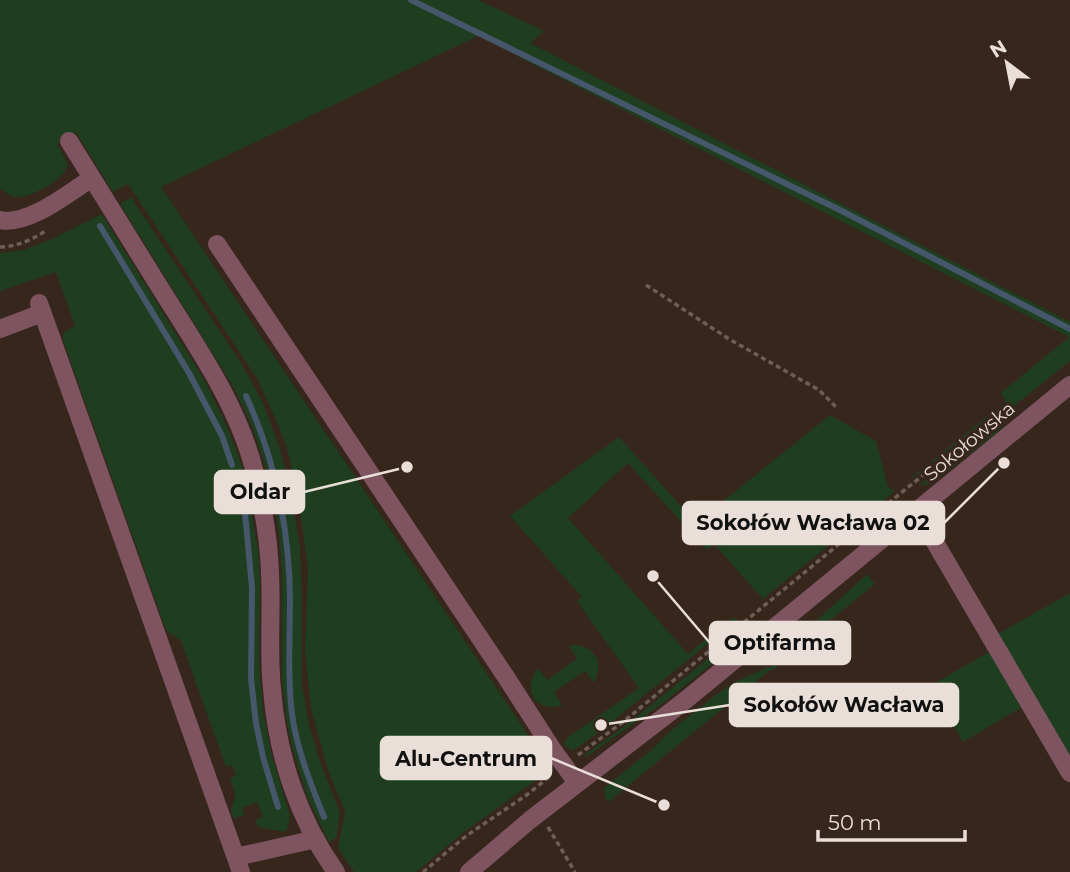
<svg xmlns="http://www.w3.org/2000/svg" width="1070" height="872" font-family="Montserrat,sans-serif">
<rect width="100%" height="100%" fill="#37261c"/>
<path fill="#1f3e1f" d="M0,0H478L542,30L543,32L530,43L1070,322V361L1003,415L963,439L913,478L912,477L1006,401L1001,393L1069,337L478,36L161,187L542,756L546,754L553,768L464,832L416,872H354L338,848L345,812L328,770L311,708L305,652L308,568L299,502L287,448L279,427L258,380L128,184L113,192L76,132L57,144C60,150 66,157 67,164C68,178 32,197 19,197C12,197 5,193 0,188Z
M131,197L243,366L262,401L279,446L289,482L300,549L302,599V686L309,725L318,756L340,813L336,838L329,842L308,799L292,747L286,717L282,679V571L279,532L273,493L263,459L251,424L233,386L120,204Z
M102,214L205,381L229,431L241,463L248,492L258,550L260,577L259,658L263,710L271,752L290,816L288,828L285,832L258,827L255,820L263,817L257,802L242,808L244,815L234,819C228,808 234,806 235,796C235,791 232,784 230,779L236,775L232,765L226,767L181,641L166,630L63,340C62,331 68,330 75,326L56,272L0,291V253L24,250L54,238Z
M830,415L876,441L888,487L895,491L763,599L714,544L707,550L628,463L568,518L688,654L732,618L738,619L608,725L603,719L594,725L599,732L573,751L563,744L568,737L639,688L577,601L582,597L510,516L619,437L696,523Z
M1009,423L933,484L920,485L962,451Z
M867,574L875,584L796,648L797,640L802,634Z
M1070,593V757L998,634Z
M743,630L739,642L663,703L589,755L583,756L630,722Z
M575,645C597,648 604,664 594,683L585,671L554,692L562,705C536,714 521,689 538,668L547,680L577,659L569,646Z
M989,652L1022,707L963,742L930,686Z
M776,665L777,668L770,670L608,802L605,797L604,788L606,786L654,748L668,733L717,694L737,681L766,668Z"/>
<g fill="none" stroke-linecap="round" stroke-linejoin="round">
<path stroke="#46566b" stroke-width="6" d="M411,0L838,209L1070,329
M100,226L189,373L222,436L232,465
M246,396C275,459 289,529 290,598C290,639 287,680 293,721C299,754 311,785 324,817
M245,513L252,588L251,679L256,723L263,757L278,807"/>
<path stroke="#6e5f56" stroke-width="3.5" stroke-dasharray="5 3.5" stroke-linecap="butt" d="M0,247C17,247 33,239 47,230
M646,285L729,339L819,390L838,409
M578,755L623,722L907,488L959,447L973,438
M548,827L575,872
M423,872L466,836L528,794L549,777"/>
<path stroke="#7e5460" stroke-width="18" d="M69,141C101,192 132,243 164,294C200,351 239,408 255,473C263,506 269,539 270,573C272,611 268,651 272,689C277,754 298,819 336,872
M0,220C28,226 69,193 92,178
M217,244L506,677L553,750L577,783
M39,303L241,872
M0,329L42,313
M915,513L933,539L1070,773
M236,857L316,839
M469,872L530,820L682,703L764,636L1070,385"/>
</g>
<g text-anchor="middle" stroke-width="7" stroke-linejoin="round" paint-order="stroke">
<g font-size="19" fill="#eadfd8" stroke="#37261c">
<text transform="translate(969 441) rotate(-40)" y="7">Sokołowska</text>
</g>
</g>
<path fill="none" stroke="#eadfd8" stroke-width="2.5" d="M407 467L304 492M1004 463L944 523M653 576L710 643M601 725L730 705M664 805L551 758"/>
<g fill="#eadfd8" stroke="#37261c" stroke-width="2.5">
<circle cx="407" cy="467" r="7"/>
<circle cx="1004" cy="463" r="7"/>
<circle cx="653" cy="576" r="7"/>
<circle cx="601" cy="725" r="7"/>
<circle cx="664" cy="805" r="7"/>
</g>
<g fill="#eadfd8" stroke="#eadfd8" stroke-width="2.5">
<rect x="215" y="471" width="89" height="42" rx="7"/>
<rect x="683" y="502" width="261" height="42" rx="7"/>
<rect x="710" y="622" width="140" height="42" rx="7"/>
<rect x="730" y="684" width="228" height="42" rx="7"/>
<rect x="381" y="737" width="170" height="42" rx="7"/>
</g>
<g font-size="21" text-anchor="middle" font-weight="bold" fill="#111">
<text x="260" y="499">Oldar</text>
<text x="813" y="530">Sokołów Wacława 02</text>
<text x="780" y="650">Optifarma</text>
<text x="844" y="712">Sokołów Wacława</text>
<text x="466" y="766">Alu-Centrum</text>
</g>
<g transform="translate(1007 63) rotate(328)" stroke="#37261c" stroke-width="5" paint-order="stroke">
<path d="M0-5L12 26L0 18L-12 26Z" fill="#eadfd8"/>
<text y="-10" font-size="19" font-weight="bold" text-anchor="middle" fill="#eadfd8">N</text>
</g>
<path d="M818 830v10h147v-10" fill="none" stroke="#eadfd8" stroke-width="3.5"/>
<text x="828" y="830" font-size="21" fill="#eadfd8" stroke="#37261c" stroke-width="5" paint-order="stroke">50 m</text>
</svg>
